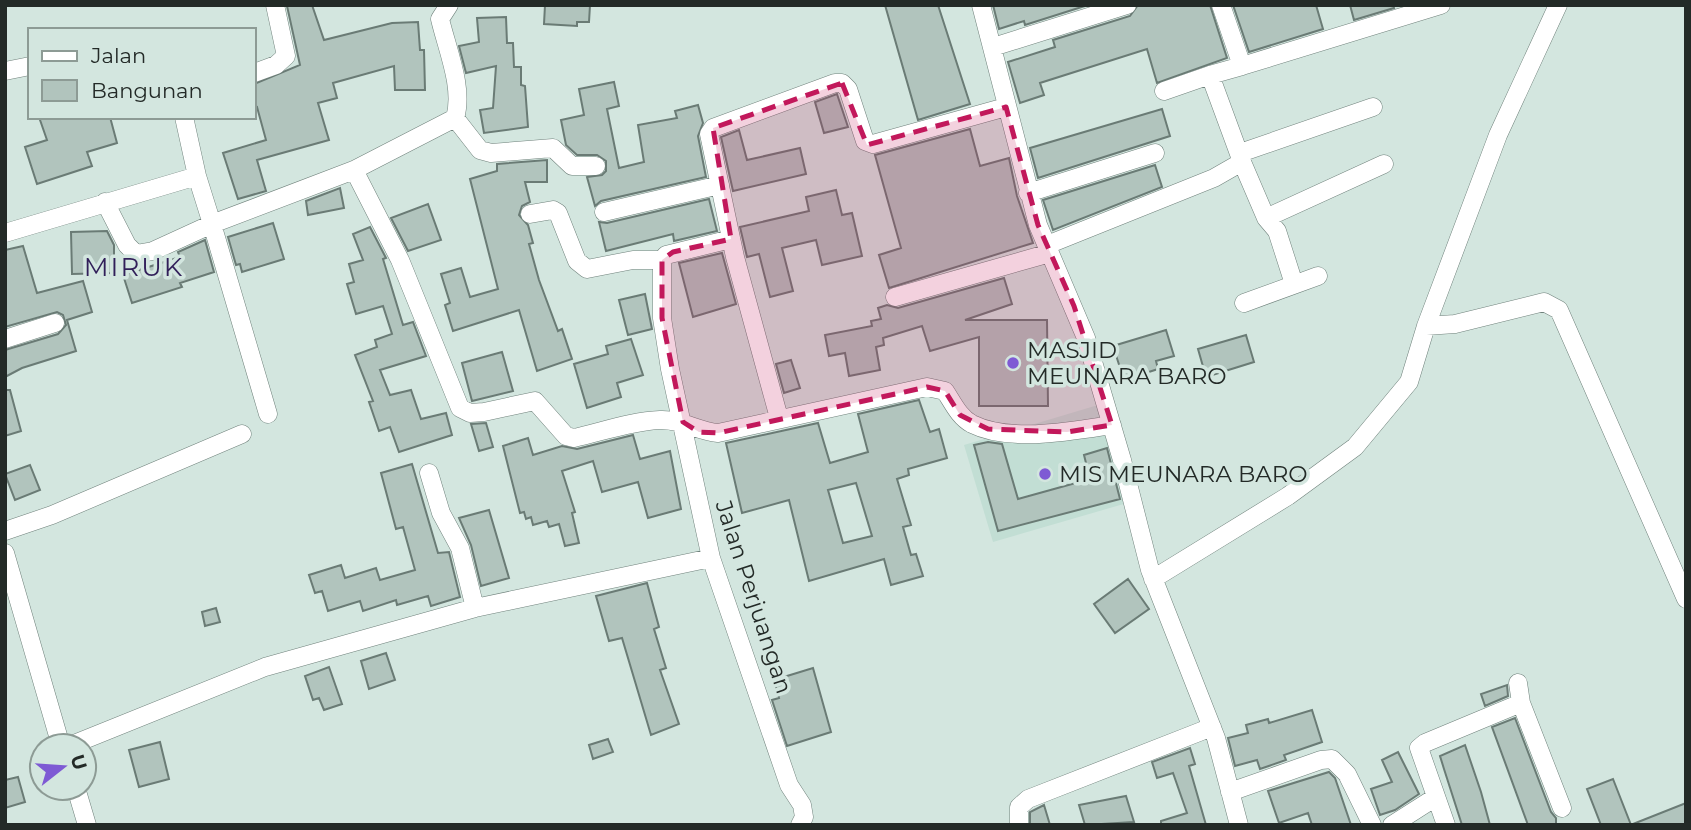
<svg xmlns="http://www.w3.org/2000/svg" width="1691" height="830" font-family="Montserrat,sans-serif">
<rect width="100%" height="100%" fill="#d3e6df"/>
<path fill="#c2ded4" d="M1098,405L1127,503L993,542L964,445Z"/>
<path fill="#b1c4bd" stroke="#6a7b75" stroke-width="2" fill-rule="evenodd" d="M312,5L324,40L392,23L418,22L420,50H424L425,90H395L394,66L333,83L337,98L318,103L329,140L257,160L266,191L238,199L223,153L266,140L257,107L254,108V84L300,65L287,6Z
M545,5H590L589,22H577V26L544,24Z
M885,5H938L970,104L918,120Z
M993,5H1088L1025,25L1024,21L999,29Z
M1138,5H1210L1227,58L1157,83L1147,49L1040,83L1044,95L1020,103L1008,62L1055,47L1053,40L1130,16Z
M1233,5H1316L1323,29L1249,52Z
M1350,5H1393L1394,8L1354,20Z
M506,17L507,43H513L514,67H521V85L525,86L528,127L484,133L480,110L493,108L496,66L466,73L459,46L479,42L477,18Z
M614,82L619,106L607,109L619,168L644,162L638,125L677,118L675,111L698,105L703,123L698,136L706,177L601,201L595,206L587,177L602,175L606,171V161L597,155H577L566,145L561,120L584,115L579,89Z
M837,94L848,127L824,133L815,102Z
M1162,109L1170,136L1038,178L1030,148Z
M39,117H110L117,143L87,152L92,166L37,184L25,147L47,140Z
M970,129L980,166L1009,158L1017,196L1033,243L889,288L879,255L901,248L875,155Z
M739,130L747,160L800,148L806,174L733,191L721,137Z
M547,160V182H525L530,202L522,206L519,215L528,225L533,243L529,244L539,280L558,331L562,329L572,359L537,371L519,310L453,331L445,305L450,303L441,274L461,268L470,297L498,289L470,179L497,171V164Z
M1155,165L1162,187L1053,230L1043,200Z
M340,188L344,208L308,215L306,201Z
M836,190L842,215L852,213L862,256L822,265L816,240L782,248L793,291L770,297L759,254L747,257L740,227L809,211L806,197Z
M709,199L717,231L674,241L673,234L606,251L599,222L607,223Z
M428,204L441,240L408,251L391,218Z
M273,223L284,259L242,272L240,264L236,265L228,237Z
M370,227L386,258L383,259L403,325L413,322L426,356L380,370L390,395L411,390L421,419L446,413L452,435L399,452L390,427L379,431L369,402L373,401L355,355L377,347L375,340L392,334L383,306L356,314L347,284L354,282L349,264L363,260L353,234Z
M107,231L114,245V273L72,274L71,232Z
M205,240L214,272L180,283L182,287L132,303L123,275L180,257L178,252Z
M23,246L37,293L83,281L92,312L67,320L76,351L22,368L5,377V350L58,334L66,325L63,315L57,312L5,327V250Z
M722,253L736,304L693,317L679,263Z
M1004,278L1012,304L965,320H1047L1048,406H979V337L930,351L922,326L883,338L884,345L876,347L880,370L849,376L845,353L829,356L825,335L872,326L871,321L881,319L878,308L887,305L898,308Z
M645,294L652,329L628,335L619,300Z
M1166,330L1174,356L1156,361L1158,369L1124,380L1113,346Z
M1246,335L1254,362L1206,377L1198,349Z
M631,339L643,375L617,383L621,397L587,408L574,364L608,354L606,346Z
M502,352L513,391L472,401L462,363Z
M791,360L800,388L784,393L776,364Z
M5,390H10L21,431L5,436Z
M919,400L930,432L939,429L947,458L908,469L909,475L897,479L911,525L903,527L911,555L916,554L923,576L891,585L884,559L809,581L789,500L742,513L726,443L818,423L830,463L868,452L858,414ZM856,483L872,536L843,543L828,490Z
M486,423L493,447L479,451L471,424Z
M633,435L640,459L670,451L681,509L648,518L638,482L602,492L593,461L562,471L575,512L572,513L579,543L565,546L559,524L549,527L547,521L533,525L531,517L526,519L524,512L520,513L503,446L528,438L533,455L562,446L577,449Z
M988,442L1002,444L1018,499L1090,479L1084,455L1107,448L1120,499L998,531L974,445Z
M412,464L438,553L449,552L460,597L431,606L428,596L397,605L396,600L363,611L360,601L328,611L322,591L315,593L309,575L341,565L345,578L376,568L380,580L415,570L403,527L396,529L381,473Z
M30,465L40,490L15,500L5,474Z
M489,510L509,578L481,586L471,545L459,518Z
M1128,579L1149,609L1115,633L1094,604Z
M647,583L659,627L654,629L666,668L660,670L679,724L651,735L622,638L609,641L596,596Z
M216,608L220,622L205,626L202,612Z
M386,653L395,680L369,689L361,661Z
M329,667L342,704L324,710L319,698L313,700L305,676Z
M813,668L831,732L787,746L772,700L779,698L774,680Z
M1507,685L1508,696L1485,706L1481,694Z
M1312,710L1322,742L1284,755L1286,760L1260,769L1257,760L1235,766L1228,738L1248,733L1246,725L1268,719L1269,723Z
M1515,718L1551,812L1556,818V825H1528L1492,727Z
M608,739L613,752L593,759L589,745Z
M160,742L169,779L139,787L129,750Z
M1465,745L1481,792L1490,825H1462L1444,769L1440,756Z
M1190,748L1195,764L1189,766L1206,825H1161V821L1187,813L1173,773L1157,778L1152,762Z
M1398,752L1419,794L1395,810L1380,815L1371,789L1392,782L1382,760Z
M1329,772L1335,778L1351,825H1312L1308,813L1279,823L1268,791Z
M18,777L25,802L5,808V780Z
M1613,779L1631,825H1601L1587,789Z
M1126,796L1134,822L1085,825L1079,805Z
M1686,803V825H1633V824Z
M1044,805L1050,825H1030V812Z"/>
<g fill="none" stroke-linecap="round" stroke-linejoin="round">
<g stroke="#70827c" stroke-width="19">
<path id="minor" d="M981,5L1038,225L1086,338L1122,460L1150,570L1216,738L1239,825
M993,47L1127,5
M1242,66L1441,5
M5,71L30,66
M254,73L276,65L286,56L275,5
M1164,91L1210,75
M184,117L197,176
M455,118L480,150L491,153L553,148L572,166H596
M1240,153L1373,107
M1242,162L1266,218L1277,231L1294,284
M354,170L400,260L460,408L470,413L484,412L535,401L566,436L574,438C601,432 632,421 660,420C681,419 697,431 718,433L927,387L945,391C953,403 959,417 972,424C1010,443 1073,431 1112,425
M1028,193L1155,153
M105,202L127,245L136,254L153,251L212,224L268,414
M604,212L720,185
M530,214L553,210L558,213L577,261L587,269L633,260H662
M1266,218L1384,164
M5,233L197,176L212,224L354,170L455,118C464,88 447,49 440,19L449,5
M731,239L666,255L662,260V318L670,369L711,558L789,785L802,805L804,817L800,825
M1047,245L1214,178L1242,162L1210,75L1242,66L1221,5
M895,297L1050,253
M1244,303L1318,276
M1426,326L1455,324L1544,302L1559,310L1686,599
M5,339L55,323
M779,418L735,257L709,134L713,128L835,83H842L848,89L865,141L873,144L1006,107
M429,473L441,513L460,548L475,608
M5,531L52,515L242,434
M5,553L61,746
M1153,579L1288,496L1355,447L1409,382L1426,326L1498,135L1558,5
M1518,683L1521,703
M69,746L265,667L475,608L711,558
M76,788L87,825
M1230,792L1321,760L1332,759L1347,774L1372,825
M1019,825V807L1028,799L1212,727
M1392,825L1436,797
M1446,825L1419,748L1425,743L1521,703L1562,808"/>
</g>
<use href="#minor" stroke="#fff" stroke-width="18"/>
</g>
<path fill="#c2185b" fill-opacity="0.2" stroke="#c2185b" stroke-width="5" stroke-dasharray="14 9" stroke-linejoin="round" d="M842,83L867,145L1006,107L1038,225L1074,306L1112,425L1067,432L988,429L960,415L945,391L927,387L718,433L699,432L683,422L662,318V260L673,252L731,239L713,128Z"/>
<g fill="#7e5ad4" stroke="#d3e6df" stroke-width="2.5">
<circle cx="1013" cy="363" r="7"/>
<circle cx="1045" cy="474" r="7"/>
</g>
<g text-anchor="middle" stroke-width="7" stroke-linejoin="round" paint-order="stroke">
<g font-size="23" fill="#232a27" stroke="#d3e6df" text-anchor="start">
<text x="1027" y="358">MASJID<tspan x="1027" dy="26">MEUNARA BARO</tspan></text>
<text x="1059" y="482">MIS MEUNARA BARO</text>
</g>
<g font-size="23" fill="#232a27" stroke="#d3e6df">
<text transform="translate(754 597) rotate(72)" y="8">Jalan Perjuangan</text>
</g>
<g font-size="26" letter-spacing="2" fill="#311f59" stroke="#d3e6df">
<text x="134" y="276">MIRUK</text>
</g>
</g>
<rect width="1691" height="830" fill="none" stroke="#232a27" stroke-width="14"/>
<rect x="28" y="28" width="228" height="91" fill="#d3e6df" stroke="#8d9b95" stroke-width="2"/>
<rect x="42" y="51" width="35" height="10" fill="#ffffff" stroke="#8d9b95" stroke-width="2"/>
<text x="91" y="63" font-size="21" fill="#232a27">Jalan</text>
<rect x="42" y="80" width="35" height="21" fill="#b1c4bd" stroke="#8d9b95" stroke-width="2"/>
<text x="91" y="98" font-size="21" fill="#232a27">Bangunan</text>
<g transform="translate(63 767) rotate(73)"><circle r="33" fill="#d3e6df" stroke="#8d9b95" stroke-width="2"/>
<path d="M0-5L12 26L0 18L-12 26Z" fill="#7e5ad4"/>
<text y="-10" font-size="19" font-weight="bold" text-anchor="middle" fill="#232a27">U</text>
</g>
</svg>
